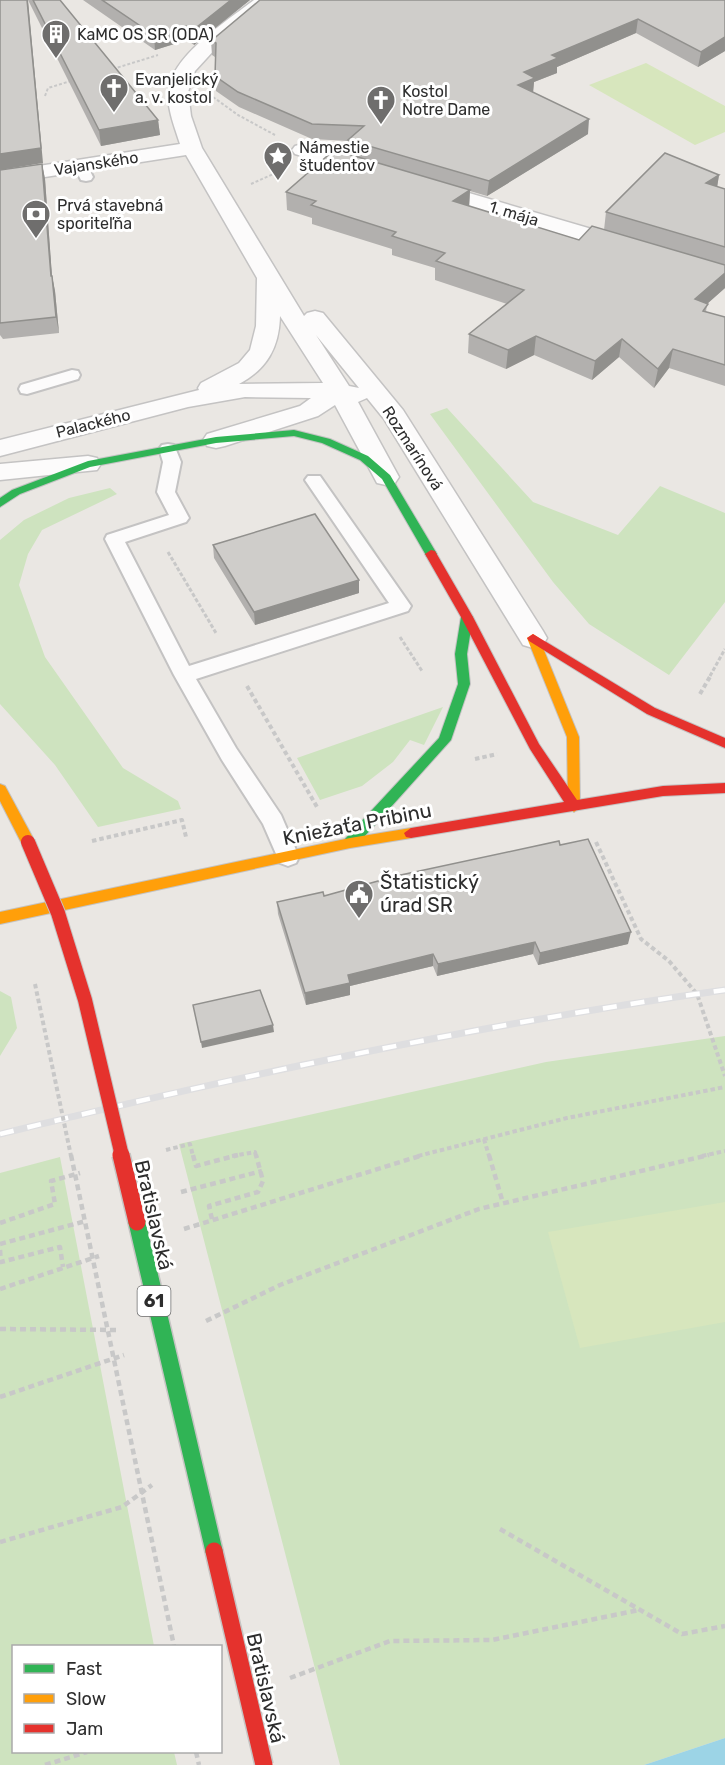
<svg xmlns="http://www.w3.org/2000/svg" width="725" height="1765" font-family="Rubik,sans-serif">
<rect width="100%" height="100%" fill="#eae7e3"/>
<path fill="#cee3bf" d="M447,408L533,502L618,535L660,486L725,513V602L669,675L589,624L553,582L430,414Z
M110,488L117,494L42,530L28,554L19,585L45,657L123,768L178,801L181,809L98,827L55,765L0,704V540L24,520L69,498Z
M443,707L424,745L410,740L393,762L362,786L320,800L297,758Z
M0,991L11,997L17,1028L0,1056Z
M725,1036V1738L644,1765H340L179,1144L546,1062Z
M60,1157L154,1646H14V1752H174L177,1765H0V1173Z"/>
<path fill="#d7e6bd" d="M646,63L725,106V132L695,145L589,85Z
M725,1202V1322L580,1348L548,1232Z"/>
<path fill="#9cd4e6" d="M725,1738V1765H644Z"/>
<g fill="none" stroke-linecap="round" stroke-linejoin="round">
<g stroke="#c4c3c3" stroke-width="4">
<path id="lane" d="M81,162L86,163L93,177L91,180L86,181L81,180L74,166Z
M72,370L78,371L80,375L78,379L27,394L21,393L19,389L21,385Z
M168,444L174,445L181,462L175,492L189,518L186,522L125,542L189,666L389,603L305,480L308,476H320L411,606L408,611L196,679L236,748L281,815L299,857L296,863L288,866L280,863L263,824L222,760L174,675L105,539L107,535L169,515L157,492L163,462L159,449L162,445Z"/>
</g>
<g stroke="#c4c3c3" stroke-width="3">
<path id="street" d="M254,0H274L217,47L195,71L188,92L191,116L202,148L304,316L307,313L315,311L323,313L403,410L543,631L547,638L543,645L533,648L523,645L384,419L367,398L358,402L399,477L395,483L386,485L377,483L335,405L318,416L225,446L216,448L207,446L203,440L207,434L300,406L311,398L245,397L188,407L0,456V440L199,390L198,388L201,383L239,363L250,350L256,326L257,278L186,155L0,184V172L180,144C175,128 168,111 168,94C169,57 227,21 254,0ZM280,316L323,383L239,384C267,369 279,348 280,316ZM316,335L359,388L349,386Z
M302,144L377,166L381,170L377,174L370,176L295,154L292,150L295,146Z
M428,181L636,242L639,247L636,252L628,254L620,252L420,192L417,187L420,182Z
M88,456L97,458L101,464L97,470L0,480V464Z"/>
</g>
<g stroke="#c4c3c3" stroke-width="2">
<path id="fast" d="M294,430L330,439L368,456L390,475L437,554L435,557H427L382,479L360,460L322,443L294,436L216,443L90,467L20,494L0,507V498L12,490L88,461L216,437Z
M467,613L473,617L467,654L470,684L451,740L355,847H345L343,843L345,839L439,738L458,684L455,654L461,617Z"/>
</g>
<g stroke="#c4c3c3" stroke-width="2">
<path id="slow" d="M533,634L539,638L579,737L580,807L574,812L568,807L567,737L527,638Z
M0,784L5,786L33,838L35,842L33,846H23L0,801Z
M411,828L418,833L411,838L350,848L0,924V912L350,838Z"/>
</g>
<g stroke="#c4c3c3" stroke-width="2">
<path id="jam" d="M431,550L435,551L473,617L539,744L577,800L663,786L725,783V793L663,796L411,838L406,837L404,833L411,828L564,802L530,749L461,617L425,554Z
M533,634L655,708L725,738V748L647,714L529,641L527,638Z"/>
</g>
<path stroke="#c8c8c8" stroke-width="2" stroke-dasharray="3 2" stroke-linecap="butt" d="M113,69L158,55
M45,96L48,88L74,80
M213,97L238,115L275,135
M251,184L280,171"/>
<path stroke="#c8c8c8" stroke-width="3" stroke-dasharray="4 2" stroke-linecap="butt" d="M168,552L216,633
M400,637L422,671
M710,676L725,649"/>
<path stroke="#c8c8c8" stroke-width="4" stroke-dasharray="4.5 3" stroke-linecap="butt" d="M247,686L317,807
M700,694L711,675
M475,759L497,754
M92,841L182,820L186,837
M596,842L641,939L669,961L697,994L725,1076
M484,1139L489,1156
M166,1150L190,1144L193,1156
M232,1156L255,1152L256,1156
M418,1156L567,1118L725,1087
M702,1156L725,1151"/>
<path stroke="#c8c8c8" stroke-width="4.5" stroke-dasharray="6 4" stroke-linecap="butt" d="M193,1155L196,1166L238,1155
M489,1155L503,1203
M181,1192L262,1171
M212,1219L209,1206L258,1192L263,1181L256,1155
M0,1223L55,1204L51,1181L80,1173
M184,1229L423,1155
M0,1244L86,1221
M0,1250L1,1262L60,1247L63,1267
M0,1289L99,1256
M206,1321L280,1285L479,1209L709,1155
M0,1329L116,1330
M0,1397L124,1355
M500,1529L682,1634L725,1626
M0,1542L122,1507L152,1485
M290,1678L390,1641L492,1640L639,1610
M196,1752L199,1765
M45,1765L87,1752"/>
<use href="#lane" fill="#fcfbfb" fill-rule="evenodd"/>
<use href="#street" fill="#fcfbfb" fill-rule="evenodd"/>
<use href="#fast" fill="#30b455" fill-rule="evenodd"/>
<use href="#slow" fill="#ff9f0a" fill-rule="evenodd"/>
<use href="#jam" fill="#e5322d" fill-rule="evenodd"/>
<g stroke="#dedee0" stroke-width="7">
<path id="rail" d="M0,1134C240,1076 480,1024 725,990"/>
</g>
<use href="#rail" stroke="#fff" stroke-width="4.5" stroke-dasharray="14" stroke-linecap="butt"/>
<g stroke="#c6c4c3" stroke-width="20" stroke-linecap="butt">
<path id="fast-bridge" d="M137,1222L214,1551"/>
</g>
<g stroke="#c6c4c3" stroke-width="16" stroke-linecap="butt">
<path id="jam-bridge-far1" d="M28,842L58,913L85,1000L122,1156"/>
</g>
<g stroke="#c6c4c3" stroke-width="20" stroke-linecap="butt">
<path id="jam-bridge" d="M121,1155L137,1222
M214,1551L264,1765"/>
</g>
<path stroke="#c8c8c8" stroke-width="4" stroke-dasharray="4.5 3" stroke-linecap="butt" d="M35,984L71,1156"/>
<path stroke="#c8c8c8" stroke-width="4.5" stroke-dasharray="6 4" stroke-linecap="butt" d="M71,1155L174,1646"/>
<use href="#fast-bridge" stroke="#30b455" stroke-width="17"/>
<use href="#jam-bridge-far1" stroke="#e5322d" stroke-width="14"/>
<use href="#jam-bridge" stroke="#e5322d" stroke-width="17"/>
</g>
<path fill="#b2b0ae" d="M28,0H60L158,120L160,135L101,146Z
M83,0H250L194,45L187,40L155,50Z
M725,0V51L698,67L636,33L557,67V73L534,82L533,92L588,134L487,196L470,191L469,206L579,240L604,230L606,212L719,175L717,187L725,189V288L707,304L706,312L725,317V386L669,368L654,388L619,357L592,380L534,355L506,369L468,353L469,334L507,304L435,280V268L392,255V249L312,224V218L287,210L286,192L348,154V141L312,139L239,107L216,91L215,76V57L212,55L211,41Z
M42,164L45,179L52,276L55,291L59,333L3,339L0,335V170Z
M213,545L359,580V593L255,625L214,558Z
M560,845L628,944L538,965L533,954L437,976L433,966L350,986V995L306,1005L278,914L277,902L324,896Z"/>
<path fill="#91908d" d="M27,0H28L43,163L0,170V154Z
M231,0H250L194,45L193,30Z
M638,19L636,33L557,67V73L534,82L533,93L518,85L524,72L552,55Z
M186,26L187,40L155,50L154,35Z
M725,37V51L698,67L701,52Z
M589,119L588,134L487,196L489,181Z
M158,120L160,135L101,146L99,130Z
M42,164L45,179L53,291L51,276Z
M719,175L716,194L706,183Z
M470,190L469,209L453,201Z
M725,273V288L691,318L695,299Z
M52,276L55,291L59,333L56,317Z
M536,336L534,355L506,369L508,350Z
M622,339L619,357L592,380L595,361Z
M673,349L669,368L654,388L658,369Z
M359,580V593L255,625L254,612Z
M631,932L628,944L538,965L540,953Z
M535,942L533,954L437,976L438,964Z
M433,954V966L350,986V995L306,1005L305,993L348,975Z
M273,1025L274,1032L202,1048L201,1042Z"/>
<path fill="#cfcdca" stroke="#91908d" stroke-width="1.5" d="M0,0H27L41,148L0,154Z
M33,0H60L158,120L99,130Z
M102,0H231L193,30L186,26L154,35Z
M260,0H725V37L701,52L638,19L552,55L558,58L524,72L535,78L518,85L589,119L489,181L348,140L364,126L312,124L238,92L215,76L216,43L211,41Z
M334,150L470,190L453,201L579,240L592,226L725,265V273L695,299L708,304L703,311L725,317V365L673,349L658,369L622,339L595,361L536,336L508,350L469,334L524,290L436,261L445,253L392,236L396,232L311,205L316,201L286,192Z
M665,153L719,175L706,183L725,189V247L606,212Z
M42,164L51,276H52L56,317L0,323V170Z
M315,514L359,580L254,612L213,545Z
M588,839L631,932L540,953L535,942L438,964L433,954L348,975L350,983L305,993L277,902L323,892L324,896L396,876L559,841L560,845Z
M260,990L273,1025L201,1042L193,1005Z"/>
<defs>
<g id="building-pin" transform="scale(1.5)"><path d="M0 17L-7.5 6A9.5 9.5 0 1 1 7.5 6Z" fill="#6f6e6d" stroke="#fff"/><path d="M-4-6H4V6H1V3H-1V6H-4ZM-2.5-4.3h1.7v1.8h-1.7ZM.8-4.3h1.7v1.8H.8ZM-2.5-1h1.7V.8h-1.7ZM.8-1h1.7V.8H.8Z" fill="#fff"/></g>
<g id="church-pin" transform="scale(1.5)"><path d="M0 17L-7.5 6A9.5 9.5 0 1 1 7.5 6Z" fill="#6f6e6d" stroke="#fff"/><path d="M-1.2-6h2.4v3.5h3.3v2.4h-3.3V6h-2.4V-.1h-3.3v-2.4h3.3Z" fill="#fff"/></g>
<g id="sight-pin" transform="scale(1.5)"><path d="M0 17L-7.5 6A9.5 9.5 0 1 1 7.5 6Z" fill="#6f6e6d" stroke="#fff"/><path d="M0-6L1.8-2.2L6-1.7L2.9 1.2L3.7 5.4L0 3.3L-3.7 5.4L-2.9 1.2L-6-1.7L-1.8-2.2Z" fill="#fff"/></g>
<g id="bank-pin" transform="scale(1.5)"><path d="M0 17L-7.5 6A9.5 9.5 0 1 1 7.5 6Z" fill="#6f6e6d" stroke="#fff"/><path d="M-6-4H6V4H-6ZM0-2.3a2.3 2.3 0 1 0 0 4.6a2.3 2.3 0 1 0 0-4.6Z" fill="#fff"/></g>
<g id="civic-pin" transform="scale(1.5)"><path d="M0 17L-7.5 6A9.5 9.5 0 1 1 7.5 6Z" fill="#6f6e6d" stroke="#fff"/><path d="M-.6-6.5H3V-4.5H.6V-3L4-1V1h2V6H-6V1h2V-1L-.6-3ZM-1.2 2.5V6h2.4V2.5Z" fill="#fff"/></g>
</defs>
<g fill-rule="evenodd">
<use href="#building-pin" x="56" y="34"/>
<use href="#church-pin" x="114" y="88"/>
<use href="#church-pin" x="381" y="100"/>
<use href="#sight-pin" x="278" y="156"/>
<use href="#bank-pin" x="36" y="214"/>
<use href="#civic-pin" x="359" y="894"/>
</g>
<g text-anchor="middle" stroke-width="6" stroke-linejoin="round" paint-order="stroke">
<g font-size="16" fill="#2d2d2d" stroke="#fff" text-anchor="start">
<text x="77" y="40">KaMC OS SR (ODA)</text>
<text x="135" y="85">Evanjelický<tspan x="135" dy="18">a. v. kostol</tspan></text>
<text x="402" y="97">Kostol<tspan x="402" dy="18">Notre Dame</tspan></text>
<text x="299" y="153">Námestie<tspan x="299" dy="18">študentov</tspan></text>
<text x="57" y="211">Prvá stavebná<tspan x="57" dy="18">sporiteľňa</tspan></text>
</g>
<g font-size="16" fill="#2d2d2d" stroke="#fff">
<text transform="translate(96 163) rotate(-9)" y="6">Vajanského</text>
<text transform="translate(514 213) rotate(17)" y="6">1. mája</text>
<text transform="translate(93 423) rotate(-14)" y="6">Palackého</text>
<text transform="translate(413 448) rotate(57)" y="6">Rozmarínová</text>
</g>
<rect fill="#fff" stroke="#6c6c6c" stroke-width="1.5" x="137.5" y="1286" width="33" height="30" rx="4.5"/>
<g font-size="18" font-weight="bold" fill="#2d2d2d">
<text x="154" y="1307">61</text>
</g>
<g font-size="20" fill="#2d2d2d" stroke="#fff">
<text transform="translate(357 824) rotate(-11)" y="7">Kniežaťa Pribinu</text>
<text transform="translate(154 1215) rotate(77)" y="7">Bratislavská</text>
<text transform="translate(266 1688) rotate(77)" y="7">Bratislavská</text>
</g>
<g font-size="20" fill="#2d2d2d" stroke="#fff" text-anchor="start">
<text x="380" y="889">Štatistický<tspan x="380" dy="23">úrad SR</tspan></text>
</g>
</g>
<rect x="12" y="1645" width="210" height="108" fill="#ffffff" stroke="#ababab" stroke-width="1.5"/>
<rect x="24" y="1664" width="30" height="9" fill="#30b455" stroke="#ababab" stroke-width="1.5"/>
<text x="66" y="1675" font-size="18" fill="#2d2d2d">Fast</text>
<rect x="24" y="1694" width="30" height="9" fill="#ff9f0a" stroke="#ababab" stroke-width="1.5"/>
<text x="66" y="1705" font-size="18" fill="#2d2d2d">Slow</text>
<rect x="24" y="1724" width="30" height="9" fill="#e5322d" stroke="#ababab" stroke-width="1.5"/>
<text x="66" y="1735" font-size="18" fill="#2d2d2d">Jam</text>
</svg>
